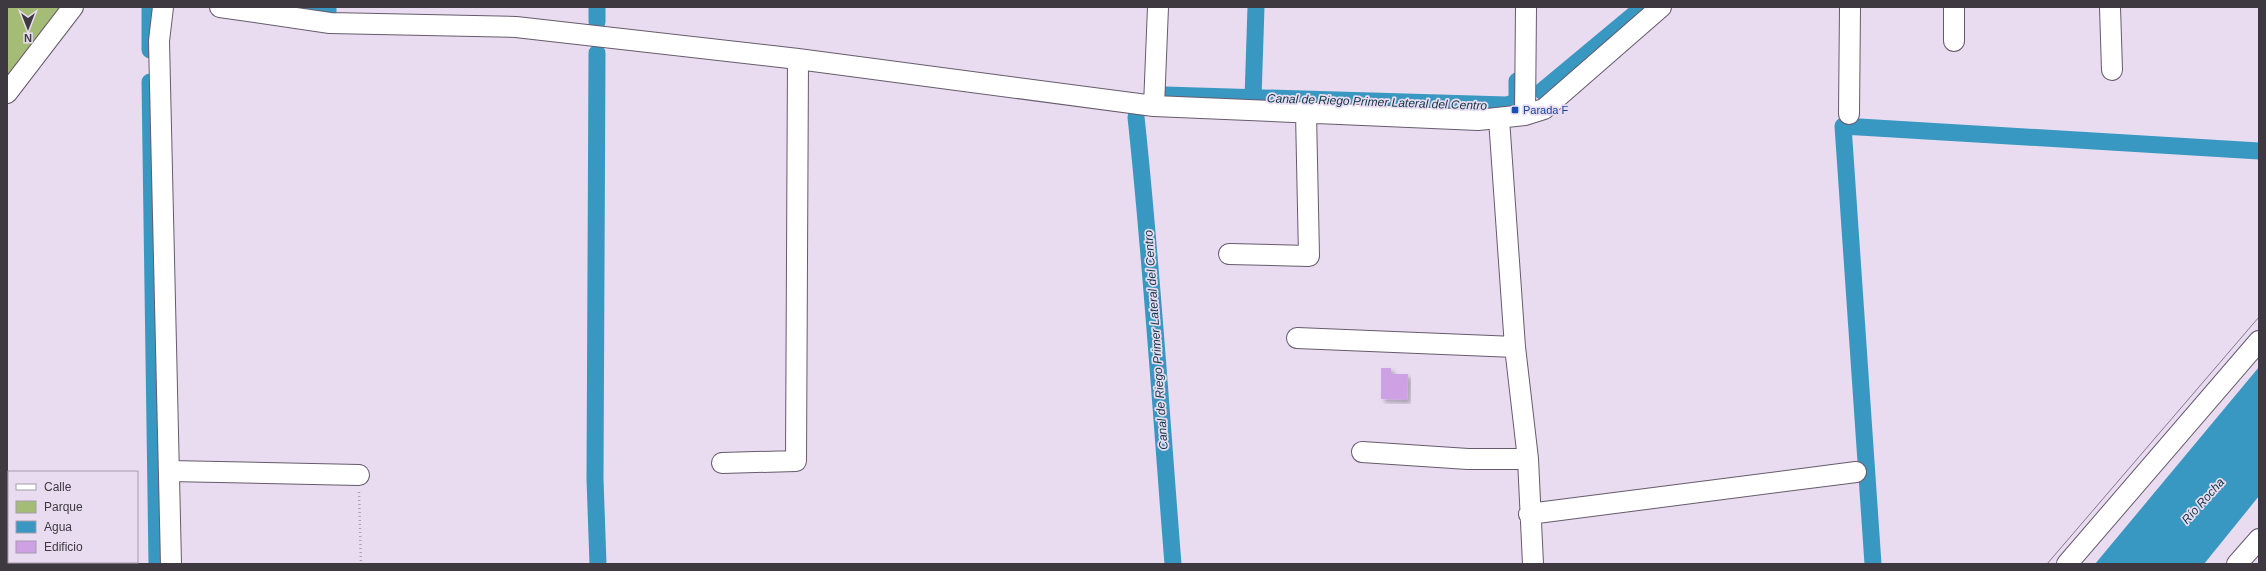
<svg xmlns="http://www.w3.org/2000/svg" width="2266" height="571" font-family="Arial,sans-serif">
<defs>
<filter id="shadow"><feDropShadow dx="3.5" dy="3.5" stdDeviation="2" flood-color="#0004"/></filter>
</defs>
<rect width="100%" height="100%" fill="#e9dcf0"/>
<path fill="#a5bc77" d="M7,7H66L7,83Z"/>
<path fill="#3898c1" d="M2259,367V496L2204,564H2095Z"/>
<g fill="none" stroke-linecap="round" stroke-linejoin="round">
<path stroke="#3898c1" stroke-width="17" d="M294,7L328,13V7
M597,7V22
M150,9V50
M597,53L595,479L598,564
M150,82L157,564
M1542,91L1643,7
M1165,95L1507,105L1517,102V81
M1253,98L1256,7
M1136,117C1152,266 1161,415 1173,564
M1873,564L1843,126L2259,151"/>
</g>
<path fill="#cea1e5" filter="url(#shadow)" d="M1381,368H1391V374H1408L1407,400L1381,399Z"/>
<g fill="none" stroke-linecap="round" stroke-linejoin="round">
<g stroke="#665b6d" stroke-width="22">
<path id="minor" d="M163,7L159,41L171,564
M220,7L330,23L516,27L798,59L1154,106L1478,120L1525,115L1544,109L1661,7
M1954,7V41
M2110,7L2112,70
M7,93L73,7
M1154,106L1158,7
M1849,114L1850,7
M1525,115L1526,7
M1499,119L1515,347L1528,459L1533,564
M1229,254L1309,256L1306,113
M1297,338L1515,347
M1362,452L1468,459H1528
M722,463L796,461L798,59
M170,471L359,475
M1529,514L1856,472
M2067,564L2259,341
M2237,564L2259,539"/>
</g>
<path stroke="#aca2b2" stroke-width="2.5" stroke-dasharray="1 3" stroke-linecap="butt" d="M359,492L361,564"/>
<use href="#minor" stroke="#fff" stroke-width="20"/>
<path stroke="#827a87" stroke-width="1" d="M2047,564L2259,317"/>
</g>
<rect fill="#1a4fb4" stroke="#e9dcf0" stroke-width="1.5" x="1511" y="106" width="8" height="8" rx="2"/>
<g text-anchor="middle" stroke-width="3.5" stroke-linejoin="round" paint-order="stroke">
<g font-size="11" fill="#164399" stroke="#e9dcf0" text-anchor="start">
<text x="1523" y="114">Parada F</text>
</g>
<g font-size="12" font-style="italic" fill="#0b3647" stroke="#e9dcf0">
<text transform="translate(1377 102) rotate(2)" y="4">Canal de Riego Primer Lateral del Centro</text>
<text transform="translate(1156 340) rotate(-94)" y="4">Canal de Riego Primer Lateral del Centro</text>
<text transform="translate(2203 501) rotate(-48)" y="4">Río Rocha</text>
</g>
</g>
<rect width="2266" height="571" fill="none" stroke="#3e3941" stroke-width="16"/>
<rect x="8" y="471" width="130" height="92" fill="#e9dcf0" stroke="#a59baa"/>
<rect x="16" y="484" width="20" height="6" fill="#ffffff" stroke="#a59baa"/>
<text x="44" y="491" font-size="12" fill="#3e3941">Calle</text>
<rect x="16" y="501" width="20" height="12" fill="#a5bc77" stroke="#a59baa"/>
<text x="44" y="511" font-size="12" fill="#3e3941">Parque</text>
<rect x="16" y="521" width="20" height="12" fill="#3898c1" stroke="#a59baa"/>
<text x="44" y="531" font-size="12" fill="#3e3941">Agua</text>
<rect x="16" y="541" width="20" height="12" fill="#cea1e5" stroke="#a59baa"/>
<text x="44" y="551" font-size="12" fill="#3e3941">Edificio</text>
<g transform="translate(28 28) rotate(180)" stroke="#e9dcf0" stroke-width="3" paint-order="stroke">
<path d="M0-3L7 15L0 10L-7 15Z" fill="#3e3941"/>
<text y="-6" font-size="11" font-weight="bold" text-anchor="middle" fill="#3e3941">N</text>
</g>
</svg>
